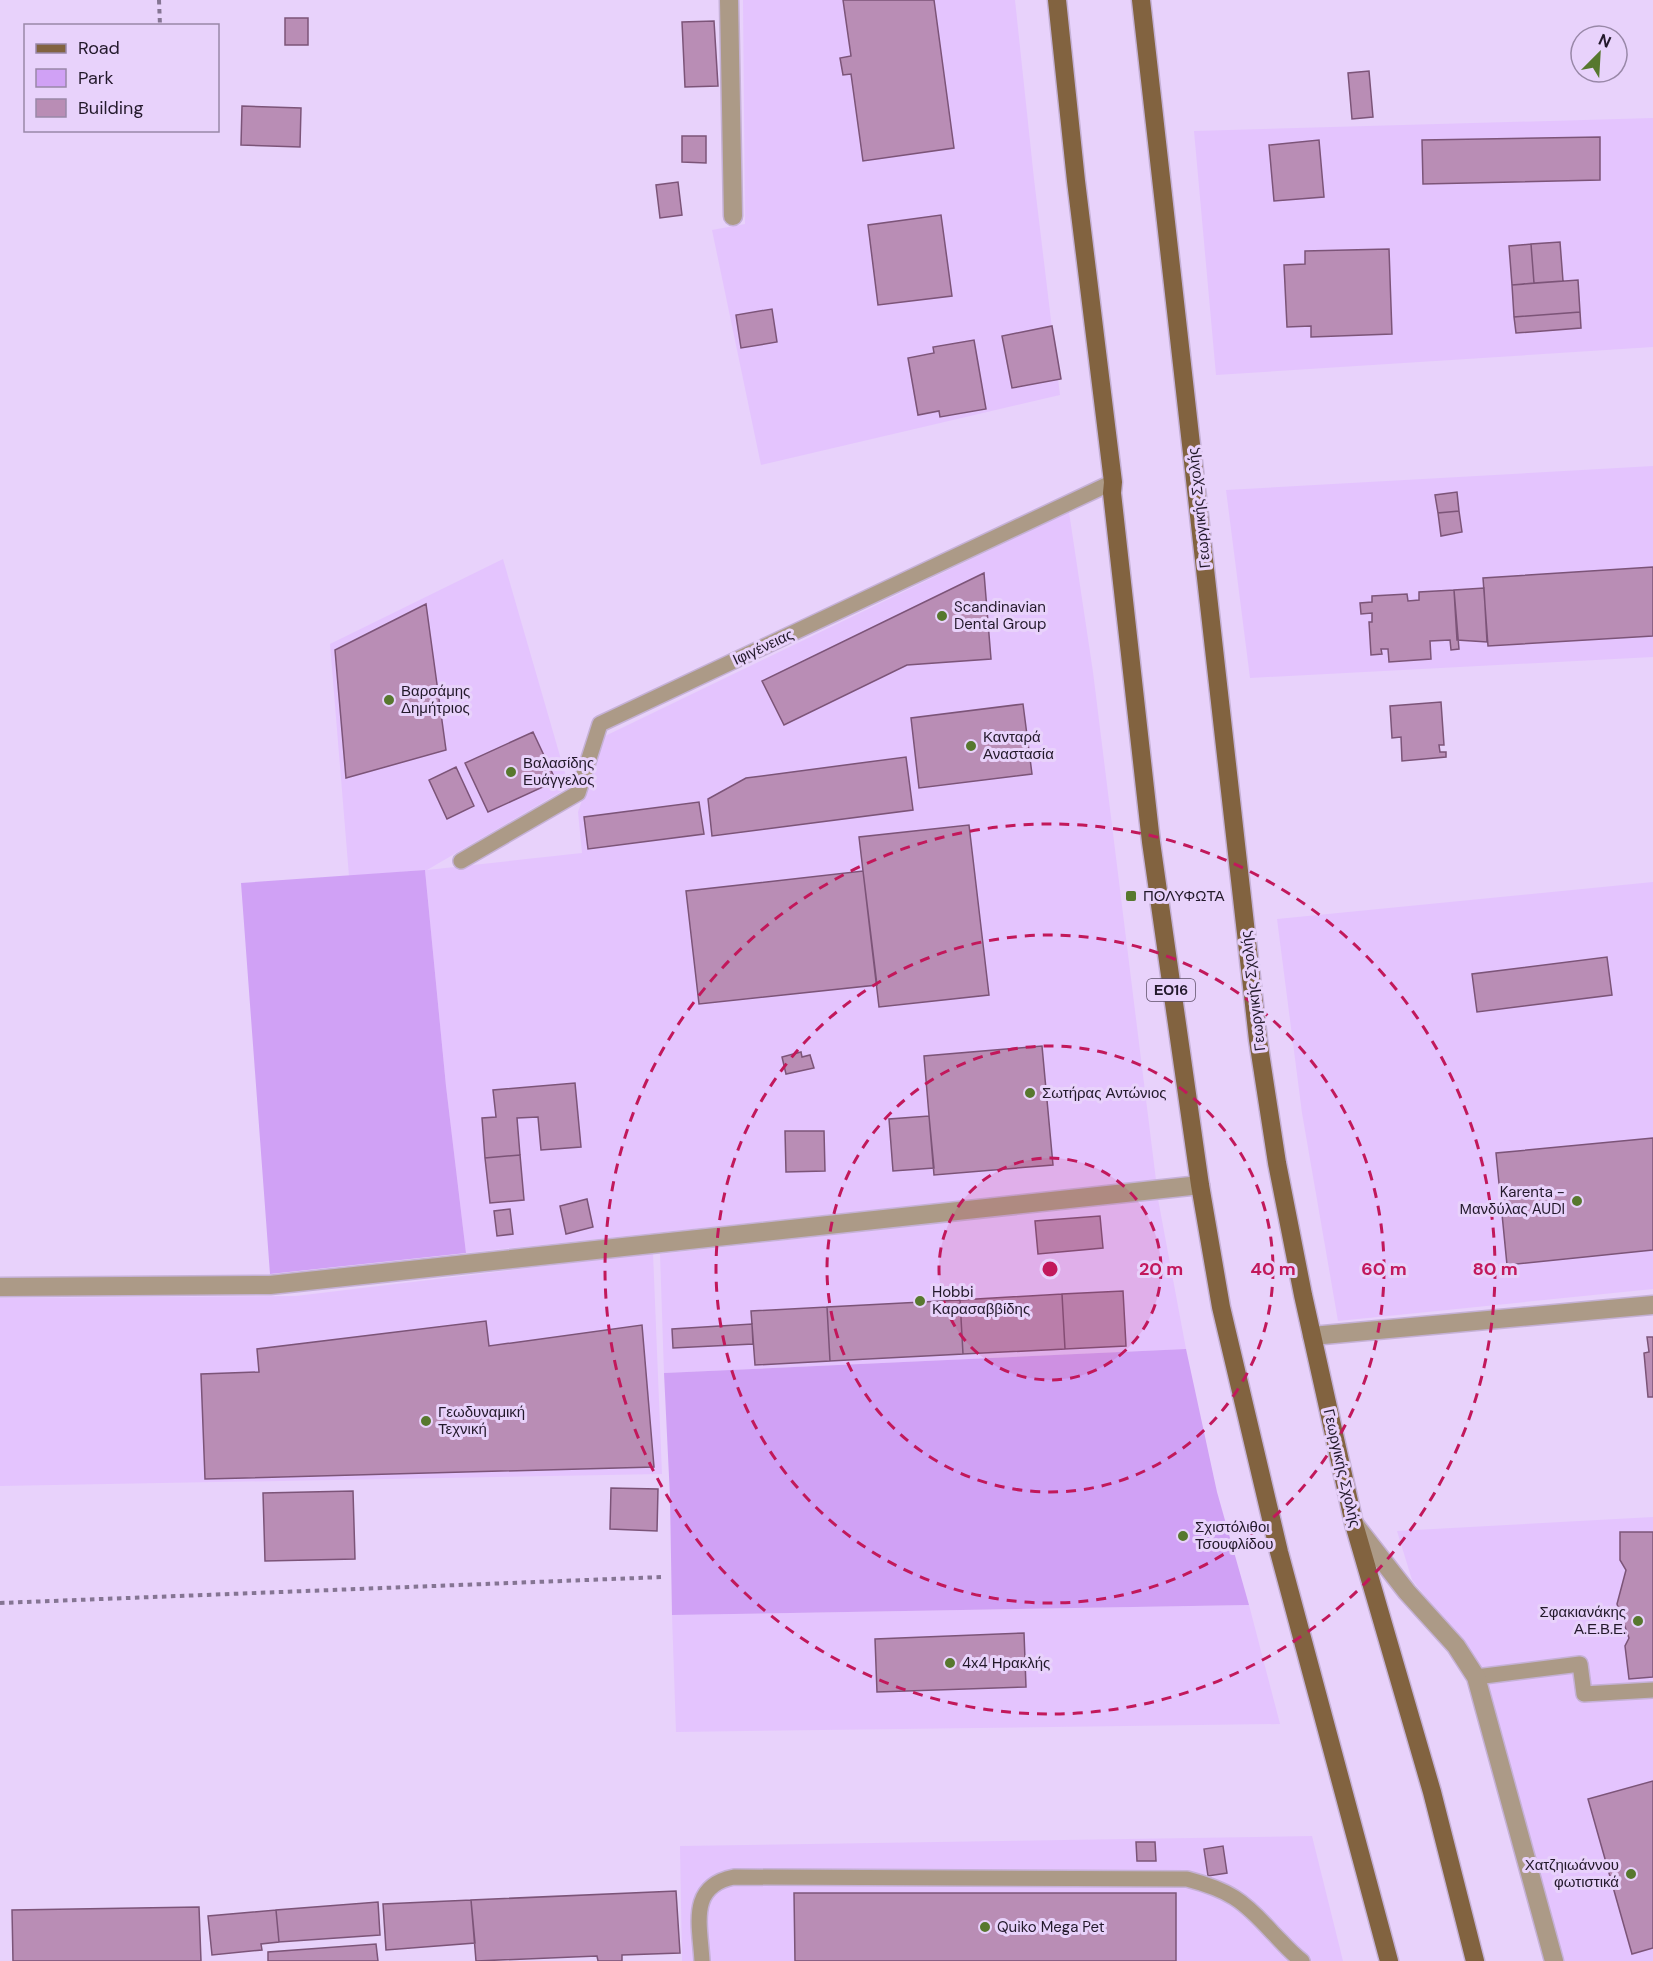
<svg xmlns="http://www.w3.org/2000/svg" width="1653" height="1961" font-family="'DM Sans',sans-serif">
<rect width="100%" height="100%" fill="#e8d2fb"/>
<path fill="#e4c4fe" d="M743,0H1015L1034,179L1060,395L761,465L712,230L745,224Z
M1653,118V347L1216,375L1194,131Z
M1653,466V657L1250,678L1226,490Z
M1069,512L1093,672L1156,1180L466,1253L446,1086L425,870L349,876L330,644L503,559L569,787L427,870L582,853L578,812L603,737Z
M1653,882V1289L1338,1321L1302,1113L1277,919Z
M1158,1199L1186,1349L664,1373L660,1254Z
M653,1253L662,1474L0,1486V1298L296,1296Z
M1653,1517V1961H1563L1482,1670L1442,1617L1412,1580L1397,1531Z
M1249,1605L1280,1724L676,1732L672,1615Z
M1312,1836L1343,1961H682L680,1846Z"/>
<path fill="#d0a1f5" d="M425,870L446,1086L466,1253L270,1274L241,883Z
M1186,1349L1217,1492L1249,1605L672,1615L670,1497L664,1373Z"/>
<path fill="#b98db5" stroke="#7c5478" stroke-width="1.5" d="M843,0H934L954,148L863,161L851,74L843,75L840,58L851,56Z
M285,18H308V45H285Z
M714,21L718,86L685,87L682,22Z
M1369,71L1373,117L1352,119L1348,73Z
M242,106L301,108L300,147L241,145Z
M682,136H706V163L682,162Z
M1600,137V180L1423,184L1422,140Z
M1319,140L1324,197L1274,201L1269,145Z
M678,182L682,215L660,218L656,185Z
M941,215L952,296L878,305L868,225Z
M1560,242L1563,281L1534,283L1531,244Z
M1531,244L1534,283L1512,285L1509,246Z
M1389,249L1392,334L1311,337V326L1287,327L1284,265L1305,264V251Z
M1578,280L1580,312L1514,317L1512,285Z
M772,309L777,342L741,348L736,315Z
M1580,312L1581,328L1516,333L1514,317Z
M1052,326L1061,379L1012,388L1002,336Z
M974,340L986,409L940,417L939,411L918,415L908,358L934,353L933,347Z
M1457,492L1459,511L1438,513L1435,495Z
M1459,511L1462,532L1441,536L1438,513Z
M1653,567V636L1488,646L1483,578Z
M984,573L991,659L907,665L784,725L762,681Z
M1484,588L1487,642L1457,640L1454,590Z
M1454,590L1459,649L1451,650L1450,640L1430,641L1431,659L1389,662L1388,649H1381L1382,654L1371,655L1369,622H1372V613L1361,614L1360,603L1372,602V596L1407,594L1408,601L1419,600V592Z
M426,604L446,750L346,778L335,650Z
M1441,702L1444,745H1439L1440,752H1446V757L1402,761L1401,737L1392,738L1390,706Z
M1023,704L1032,774L919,788L911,718Z
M533,732L556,781L488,812L465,763Z
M906,757L913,810L712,836L708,799L746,778Z
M456,767L474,806L447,819L429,780Z
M699,802L704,834L588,849L584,817Z
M969,825L989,995L879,1007L859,837Z
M863,871L877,985L699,1004L686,891Z
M1607,957L1612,995L1477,1012L1472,974Z
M1042,1046L1053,1165L934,1175L924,1056Z
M801,1052L802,1057L810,1055L814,1068L786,1074L782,1057Z
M575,1083L581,1147L541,1150L538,1117L517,1118L520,1155L485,1158L482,1118L496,1117L493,1090Z
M929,1116L934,1168L893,1171L889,1119Z
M785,1131H824L825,1171L786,1172Z
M1653,1138V1250L1507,1265L1496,1153Z
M520,1155L524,1200L490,1203L485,1158Z
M587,1199L593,1227L566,1234L560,1206Z
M510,1209L513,1234L497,1236L494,1211Z
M1100,1216L1103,1248L1038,1254L1035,1221Z
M1123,1291L1126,1346L1065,1349L1062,1294Z
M1062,1294L1065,1349L963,1354L960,1300Z
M960,1300L963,1354L830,1361L827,1307Z
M827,1307L830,1361L755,1365L751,1311Z
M486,1321L489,1346L642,1325L654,1467L205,1479L201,1374L259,1372L257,1349Z
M752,1324L753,1344L673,1348L672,1329Z
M1647,1337H1653V1397H1648L1644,1353L1649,1352Z
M611,1488L658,1489L657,1531L610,1529Z
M353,1491L355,1559L265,1561L263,1493Z
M1620,1532H1653V1677L1629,1679L1625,1646L1629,1638L1617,1604L1626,1570L1620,1560Z
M1024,1633L1026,1687L877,1692L875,1639Z
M1653,1781V1948L1632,1954L1588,1799Z
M1136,1842H1155L1156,1861H1137Z
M1223,1846L1227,1873L1208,1876L1204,1849Z
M676,1891L680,1953L622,1955V1961H598L597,1956L476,1961L471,1900Z
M794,1893H1176V1961H795Z
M471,1900L475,1943L386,1950L383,1904Z
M378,1902L380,1935L279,1942L276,1910Z
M199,1907L201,1961H13L12,1910Z
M276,1910L279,1942L261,1944L262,1950L212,1955L208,1916Z
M376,1944L378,1961H268V1952Z"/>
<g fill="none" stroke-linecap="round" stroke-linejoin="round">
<g stroke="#c5b1d6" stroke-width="18">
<path id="service" d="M461,861L578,793L600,724L1113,482
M1476,1677L1580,1664L1584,1694L1653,1690
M702,1961C700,1925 688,1886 734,1877L1187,1879C1229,1890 1243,1900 1272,1932C1282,1942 1291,1953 1302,1961"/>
</g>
<g stroke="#c5b1d6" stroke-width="21">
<path id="minor" d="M729,0L733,216
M0,1287L270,1285L1200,1185
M1312,1336L1653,1305
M1355,1525L1407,1592L1456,1646L1476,1677L1554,1961"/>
</g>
<g stroke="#c5b1d6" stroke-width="21">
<path id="primary" d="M1057,0L1076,181L1113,482L1112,493L1151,842L1200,1185L1221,1307L1279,1552L1389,1961
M1141,0L1258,1040L1277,1163L1303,1295L1354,1524L1432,1792L1475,1961"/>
</g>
<path stroke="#857593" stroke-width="4" stroke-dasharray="4.5 4.5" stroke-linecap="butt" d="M159,0L160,26
M0,1603L663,1577"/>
<use href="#service" stroke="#ac9a87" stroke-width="15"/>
<use href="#minor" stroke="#ac9a87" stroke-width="18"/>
<use href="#primary" stroke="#826340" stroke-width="18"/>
</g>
<circle cx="1050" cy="1269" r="111" fill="#c2185b" fill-opacity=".12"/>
<g fill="none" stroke="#c2185b" stroke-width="3" stroke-dasharray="10 8">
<circle cx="1050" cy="1269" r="111"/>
<circle cx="1050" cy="1269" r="223"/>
<circle cx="1050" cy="1269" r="334"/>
<circle cx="1050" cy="1269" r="445"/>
</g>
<g fill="#57782e" stroke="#e8d2fb" stroke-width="2">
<circle cx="942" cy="616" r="6"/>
<circle cx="389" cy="700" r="6"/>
<circle cx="971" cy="746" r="6"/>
<circle cx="511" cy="772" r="6"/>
<rect x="1125" y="890" width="12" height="12" rx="3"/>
<circle cx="1030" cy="1093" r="6"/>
<circle cx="1577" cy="1201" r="6"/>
<circle cx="920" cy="1301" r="6"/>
<circle cx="426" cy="1421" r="6"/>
<circle cx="1183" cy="1536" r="6"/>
<circle cx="1638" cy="1621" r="6"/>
<circle cx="950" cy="1663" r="6"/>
<circle cx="1631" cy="1874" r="6"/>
<circle cx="985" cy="1927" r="6"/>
</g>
<g text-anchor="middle" stroke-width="6" stroke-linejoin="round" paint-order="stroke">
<rect fill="#e8d2fb" stroke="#5e5069" stroke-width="1.5" x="1147" y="979" width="48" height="22" rx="4.5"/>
<g font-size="14" font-weight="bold" fill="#23192b">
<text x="1171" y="995">ΕΟ16</text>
</g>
<g font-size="15" fill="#23192b" stroke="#e8d2fb">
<text transform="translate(1199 508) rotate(-96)" y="5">Γεωργικής Σχολής</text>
<text transform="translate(763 647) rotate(-25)" y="5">Ιφιγένειας</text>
<text transform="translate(1253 991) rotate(-97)" y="5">Γεωργικής Σχολής</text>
<text transform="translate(1342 1468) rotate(77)" y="5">Γεωργικής Σχολής</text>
</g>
<g font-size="15" fill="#23192b" stroke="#e8d2fb" text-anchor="start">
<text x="954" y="612">Scandinavian<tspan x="954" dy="17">Dental Group</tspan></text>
<text x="401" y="696">Βαρσάμης<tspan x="401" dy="17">Δημήτριος</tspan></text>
<text x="983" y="742">Κανταρά<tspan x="983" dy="17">Αναστασία</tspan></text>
<text x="523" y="768">Βαλασίδης<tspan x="523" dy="17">Ευάγγελος</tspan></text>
<text x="1143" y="901">ΠΟΛΥΦΩΤΑ</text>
<text x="1042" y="1098">Σωτήρας Αντώνιος</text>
<text x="1565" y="1197" text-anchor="end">Karenta -<tspan x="1565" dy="17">Μανδύλας AUDI</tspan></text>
<text x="932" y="1297">Hobbi<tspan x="932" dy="17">Καρασαββίδης</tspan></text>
<text x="438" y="1417">Γεωδυναμική<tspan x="438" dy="17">Τεχνική</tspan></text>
<text x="1195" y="1532">Σχιστόλιθοι<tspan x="1195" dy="17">Τσουφλίδου</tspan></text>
<text x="1626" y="1617" text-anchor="end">Σφακιανάκης<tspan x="1626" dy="17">Α.Ε.Β.Ε.</tspan></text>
<text x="962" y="1668">4x4 Ηρακλής</text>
<text x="1619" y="1870" text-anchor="end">Χατζηιωάννου<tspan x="1619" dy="17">φωτιστικά</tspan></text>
<text x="997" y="1932">Quiko Mega Pet</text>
</g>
</g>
<circle cx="1050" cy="1269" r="9" fill="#c2185b" stroke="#e8d2fb" stroke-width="3"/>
<g font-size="18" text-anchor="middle" font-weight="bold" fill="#c2185b" stroke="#e8d2fb" stroke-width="6" stroke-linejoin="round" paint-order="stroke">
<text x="1161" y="1275">20 m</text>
<text x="1273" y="1275">40 m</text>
<text x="1384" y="1275">60 m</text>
<text x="1495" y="1275">80 m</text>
</g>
<rect x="24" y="24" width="195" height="108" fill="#e8d2fb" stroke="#9988a8" stroke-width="1.5"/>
<rect x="36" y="44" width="30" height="9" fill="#826340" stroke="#9988a8" stroke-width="1.5"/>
<text x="78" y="54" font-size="18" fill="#23192b">Road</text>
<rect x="36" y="69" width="30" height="18" fill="#d0a1f5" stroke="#9988a8" stroke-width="1.5"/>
<text x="78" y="84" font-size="18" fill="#23192b">Park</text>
<rect x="36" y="99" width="30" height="18" fill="#b98db5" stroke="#9988a8" stroke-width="1.5"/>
<text x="78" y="114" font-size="18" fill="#23192b">Building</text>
<g transform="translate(1599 54) rotate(24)"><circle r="28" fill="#e8d2fb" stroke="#9988a8" stroke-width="1.5"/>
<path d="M0-4.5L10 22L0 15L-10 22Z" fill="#57782e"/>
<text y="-9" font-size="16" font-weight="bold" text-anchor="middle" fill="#23192b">N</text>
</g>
</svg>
